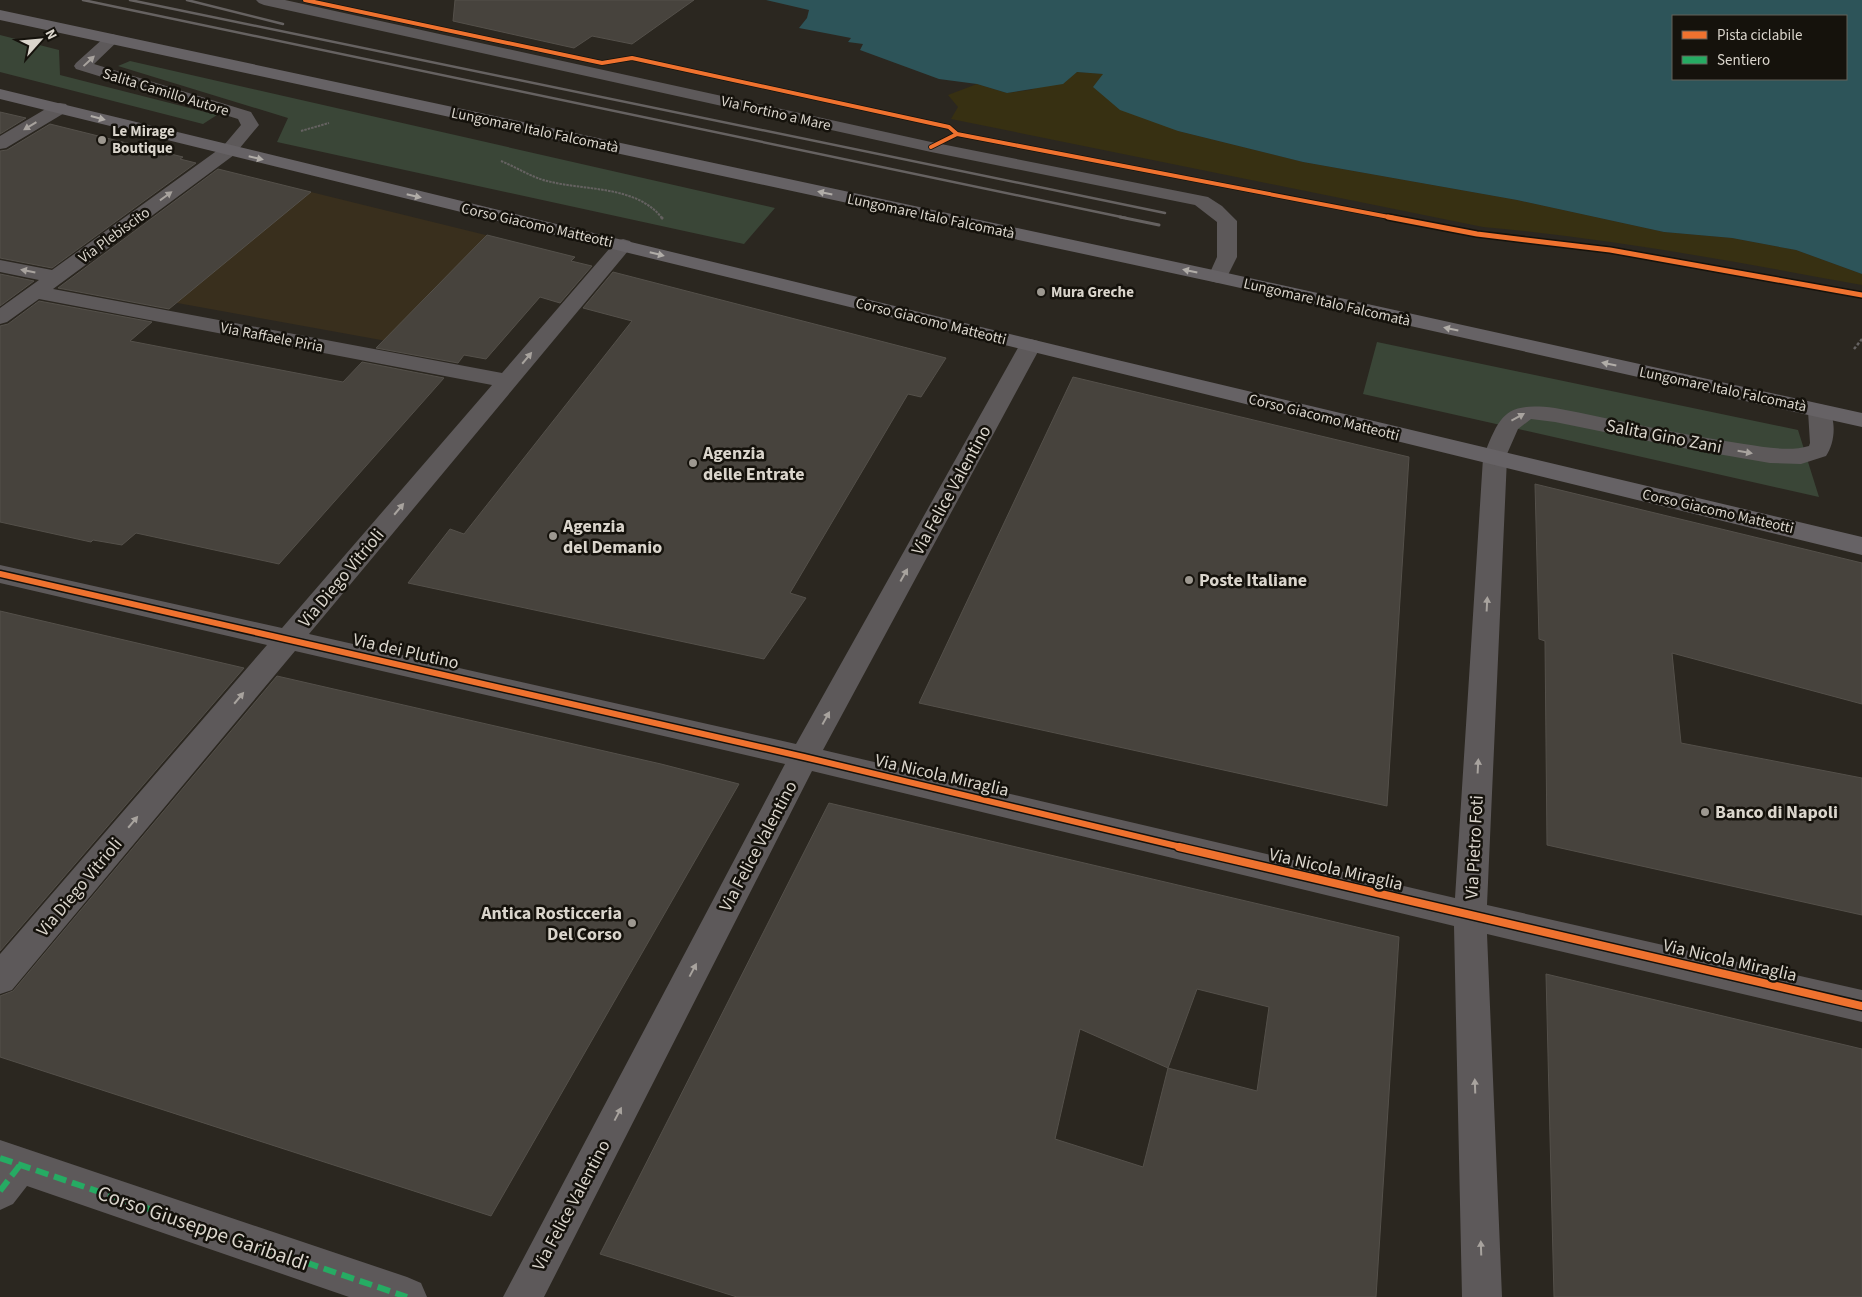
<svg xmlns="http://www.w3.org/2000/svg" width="1862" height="1297" font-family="'Source Sans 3',sans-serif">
<rect width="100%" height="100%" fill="#2b2720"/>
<path fill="#392f1d" d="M238,174L575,257L486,359L89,287Z"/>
<path fill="#3a4637" d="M0,35L59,50L60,75L217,115L203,124L0,72Z
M130,61L775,208L744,244L277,142L288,118L118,66Z
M1377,342L1798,430L1819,497L1363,394Z"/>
<path fill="#373012" d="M1077,72L1104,74L1178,131L1303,162L1517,200L1664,232L1732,238L1796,250L1862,274V285C1736,262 1610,238 1483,227L951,119L958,107L948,95L977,84L1007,93L1030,90Z"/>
<path fill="#2d5459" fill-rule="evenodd" d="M766,0H1862V274L1796,250L1732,238L1664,232L1517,200L1303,162L1178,131L1120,110L1093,87L1103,74L1077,72L1063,84L1007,93L977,84L939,79L860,50L863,44L848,42L851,38L799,28L807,18L809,10ZM1673,16H1846V79H1673Z"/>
<path fill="#47433d" stroke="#54504a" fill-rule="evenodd" d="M455,0H694L632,44L592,36L574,48L453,21Z
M0,112L26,118L0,134Z
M50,124L183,157L180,159L196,163L52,268L0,258V151L7,150Z
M218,169L311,192L169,309L58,288Z
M487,235L575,257L571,261L592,266L560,303L540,297L486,359L464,355L458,363L376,348Z
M613,272L946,358L921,397L908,394L790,593L806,598L764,659L408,583L450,529L464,534L632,321L583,308Z
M0,274L34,281L0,306Z
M39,301L152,322L130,341L343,382L362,362L444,378L279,564L136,533L122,545L93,540L91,542L0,522V326L8,324Z
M1073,377L1409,457L1387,806L919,703Z
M1535,484L1862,563V704L1672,653L1681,743L1862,778V915L1547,845L1545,641L1539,639Z
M0,611L244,668L0,951Z
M277,676L661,764L739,784L491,1216L0,1057V996L13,991Z
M829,803L1399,937L1376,1297H737L600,1254ZM1197,989L1269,1007L1257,1091L1168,1068ZM1080,1029L1168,1068L1143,1167L1055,1139Z
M1546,974L1862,1049V1297H1554Z"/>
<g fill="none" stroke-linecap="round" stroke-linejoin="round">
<path stroke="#656261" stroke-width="2" stroke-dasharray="2.5 1" stroke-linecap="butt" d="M301,131L329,123
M501,161C516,167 531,177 547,181C585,191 636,185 662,218"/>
<path stroke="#656261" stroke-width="2.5" stroke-dasharray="3 2" stroke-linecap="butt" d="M661,217L663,219
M1854,349L1862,339"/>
<path fill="#5d595a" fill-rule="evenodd" d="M0,1140L407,1277L421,1283L427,1297H349L27,1186L13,1204L0,1210Z"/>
<path fill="#5d595a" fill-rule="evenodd" d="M256,0H285L931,142L1208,197L1222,206L1237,221V257L1225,281L1218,283L1211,281L1208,277L1217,257V222L1195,205L931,152L264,5L259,3Z
M60,103L66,104L69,108L66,112L6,148L0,149V136L54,104Z
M228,146L234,147L237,151L234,155L53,289L502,373L616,241L623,239L630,241L633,245L309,634L796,744L1019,346L1022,341L1030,339L1038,341L1041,346L823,750L1455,898L1483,458L1487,453L1495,450L1503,453L1507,458L1487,905L1862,990V1022L1487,934L1502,1297H1462L1454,926L812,771L544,1297H503L785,764L295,651L12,990L0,994V954L267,645L0,583V565L282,628L492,385L39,299L7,322L0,324V308L39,280L0,272V260L52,270L222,147Z"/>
<path fill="#5d595a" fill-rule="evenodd" d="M112,34L118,36L120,39L94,64L251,112L259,125L234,155L228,156L222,155L219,151L241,125L238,119L76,69L74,66L76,63L106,36Z
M1819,404L1827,406C1837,420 1835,443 1826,456L1801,464L1770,463L1683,448L1555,422L1531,419L1518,429L1503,463L1495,466L1487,463L1483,458C1500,414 1505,402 1555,408C1618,420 1681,435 1744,444C1765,447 1789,452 1809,446L1810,443L1808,411L1811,406Z"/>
<path fill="#666265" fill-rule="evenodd" d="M0,10L1218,271L1862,413V427L1218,283L0,20Z
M0,89L1109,358L1862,537V555L0,99Z"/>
<path stroke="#666261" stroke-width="2.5" d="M83,0L1126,218
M130,0L1165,213
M187,0L283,24"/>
<path stroke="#666261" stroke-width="3" d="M1120,217L1159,225"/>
<path stroke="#26ab63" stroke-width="6" stroke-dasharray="13 6" stroke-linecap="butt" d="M0,1158L407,1297
M0,1191L20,1165"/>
<g stroke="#15120c" stroke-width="5.5">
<path id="cycleway-far3" d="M305,0L602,63L632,58L949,127L957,134
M931,147L957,134L1394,218"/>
</g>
<g stroke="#15120c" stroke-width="8">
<path id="cycleway-far2" d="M1388,217L1477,234L1610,250L1862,295"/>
</g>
<g stroke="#15120c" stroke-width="9">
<path id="cycleway-far1" d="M0,574L804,757L1185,848"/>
</g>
<g stroke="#15120c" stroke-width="11">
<path id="cycleway" d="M1179,847L1862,1006"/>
</g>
<use href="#cycleway-far3" stroke="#ef722f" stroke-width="4"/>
<use href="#cycleway-far2" stroke="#ef722f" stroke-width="5"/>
<use href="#cycleway-far1" stroke="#ef722f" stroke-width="6"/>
<use href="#cycleway" stroke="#ef722f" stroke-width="8"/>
</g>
<defs><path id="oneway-solid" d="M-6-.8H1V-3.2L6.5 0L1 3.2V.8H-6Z" transform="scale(1.25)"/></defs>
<g fill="#a8a39e">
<use href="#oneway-solid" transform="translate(89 61) rotate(-43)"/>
<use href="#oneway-solid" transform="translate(30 126) rotate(149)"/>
<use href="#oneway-solid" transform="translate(166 196) rotate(-36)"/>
<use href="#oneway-solid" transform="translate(28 271) rotate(-169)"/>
<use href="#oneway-solid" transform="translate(527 358) rotate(-50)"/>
<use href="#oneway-solid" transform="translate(1518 417) rotate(-29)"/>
<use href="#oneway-solid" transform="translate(1745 452) rotate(10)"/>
<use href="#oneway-solid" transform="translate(399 509) rotate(-50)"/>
<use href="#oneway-solid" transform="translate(904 575) rotate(-61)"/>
<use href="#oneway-solid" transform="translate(1487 604) rotate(-87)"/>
<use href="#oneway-solid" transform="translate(239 698) rotate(-50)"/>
<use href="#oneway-solid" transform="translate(826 718) rotate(-61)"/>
<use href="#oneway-solid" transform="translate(1478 766) rotate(-87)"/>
<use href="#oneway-solid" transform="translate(133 822) rotate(-50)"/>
<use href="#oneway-solid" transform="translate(693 970) rotate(-62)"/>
<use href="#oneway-solid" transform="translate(1475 1086) rotate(-92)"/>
<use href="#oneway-solid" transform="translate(618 1114) rotate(-62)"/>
<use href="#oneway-solid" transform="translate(1481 1248) rotate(-92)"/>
</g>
<g fill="#b1ada8">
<use href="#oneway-solid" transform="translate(98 118) rotate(15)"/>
<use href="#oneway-solid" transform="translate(256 158) rotate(13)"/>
<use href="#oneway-solid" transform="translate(825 193) rotate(-168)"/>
<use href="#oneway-solid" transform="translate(414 196) rotate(13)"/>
<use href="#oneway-solid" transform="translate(657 254) rotate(14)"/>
<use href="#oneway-solid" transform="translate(1190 271) rotate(-168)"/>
<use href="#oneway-solid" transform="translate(1451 329) rotate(-168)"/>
<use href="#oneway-solid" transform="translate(1609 364) rotate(-168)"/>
</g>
<g fill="#9d9890" stroke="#15120c" stroke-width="2">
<circle cx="102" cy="140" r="5"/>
<circle cx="1041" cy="292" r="5"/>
<circle cx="693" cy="463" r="5"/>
<circle cx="553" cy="536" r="5"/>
<circle cx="1189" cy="580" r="5"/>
<circle cx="1705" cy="812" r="5"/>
<circle cx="632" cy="923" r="5"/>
</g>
<g text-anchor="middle" stroke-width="5" stroke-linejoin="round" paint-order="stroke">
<g font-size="15" fill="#dad5cc" stroke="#15120c">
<text transform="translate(166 92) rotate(17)" y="5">Salita Camillo Autore</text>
<text transform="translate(776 113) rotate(13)" y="5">Via Fortino a Mare</text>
<text transform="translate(535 130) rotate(12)" y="5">Lungomare Italo Falcomatà</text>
<text transform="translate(931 216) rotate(12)" y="5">Lungomare Italo Falcomatà</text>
<text transform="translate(537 225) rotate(13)" y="5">Corso Giacomo Matteotti</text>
<text transform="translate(114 235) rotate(-36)" y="5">Via Plebiscito</text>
<text transform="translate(1327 302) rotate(13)" y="5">Lungomare Italo Falcomatà</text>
<text transform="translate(931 321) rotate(14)" y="5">Corso Giacomo Matteotti</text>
<text transform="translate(272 337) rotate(11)" y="5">Via Raffaele Piria</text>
<text transform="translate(1723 389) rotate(12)" y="5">Lungomare Italo Falcomatà</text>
<text transform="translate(1324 417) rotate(14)" y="5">Corso Giacomo Matteotti</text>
<text transform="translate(1718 511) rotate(13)" y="5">Corso Giacomo Matteotti</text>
</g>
<g font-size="15" font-weight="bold" fill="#dad5cc" stroke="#15120c" text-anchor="start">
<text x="112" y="136">Le Mirage<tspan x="112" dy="17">Boutique</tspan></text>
<text x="1051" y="297">Mura Greche</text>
</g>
<g font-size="18" fill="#dad5cc" stroke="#15120c">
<text transform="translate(1664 436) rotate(11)" y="6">Salita Gino Zani</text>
<text transform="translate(951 490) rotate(-61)" y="6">Via Felice Valentino</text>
<text transform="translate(341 578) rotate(-50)" y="6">Via Diego Vitrioli</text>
<text transform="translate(406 651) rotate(13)" y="6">Via dei Plutino</text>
<text transform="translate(942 775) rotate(13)" y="6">Via Nicola Miraglia</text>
<text transform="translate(758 846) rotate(-62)" y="6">Via Felice Valentino</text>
<text transform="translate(1474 847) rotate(-87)" y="6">Via Pietro Foti</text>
<text transform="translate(1336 869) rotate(13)" y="6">Via Nicola Miraglia</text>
<text transform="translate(79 887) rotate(-50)" y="6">Via Diego Vitrioli</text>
<text transform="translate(1730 960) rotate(13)" y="6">Via Nicola Miraglia</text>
<text transform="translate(571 1205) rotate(-62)" y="6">Via Felice Valentino</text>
</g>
<g font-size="18" font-weight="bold" fill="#dad5cc" stroke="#15120c" text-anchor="start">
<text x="703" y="459">Agenzia<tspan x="703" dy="21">delle Entrate</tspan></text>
<text x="563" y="532">Agenzia<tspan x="563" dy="21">del Demanio</tspan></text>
<text x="1199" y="586">Poste Italiane</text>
<text x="1715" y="818">Banco di Napoli</text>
<text x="622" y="919" text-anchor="end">Antica Rosticceria<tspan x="622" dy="21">Del Corso</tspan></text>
</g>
<g font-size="21" fill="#dad5cc" stroke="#15120c">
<text transform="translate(203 1228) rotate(19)" y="7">Corso Giuseppe Garibaldi</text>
</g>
</g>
<rect x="1672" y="15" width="175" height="65" fill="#15120c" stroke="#646059"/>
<rect x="1682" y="31" width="25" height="8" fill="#ef722f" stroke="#646059"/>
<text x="1717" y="40" font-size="15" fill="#dad5cc">Pista ciclabile</text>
<rect x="1682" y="56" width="25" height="8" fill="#26ab63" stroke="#646059"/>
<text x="1717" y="65" font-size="15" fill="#dad5cc">Sentiero</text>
<g transform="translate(40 40) rotate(63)" stroke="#15120c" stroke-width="4" paint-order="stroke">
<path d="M0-4L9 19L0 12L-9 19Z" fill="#dad5cc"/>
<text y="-8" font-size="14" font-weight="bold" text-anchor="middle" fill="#dad5cc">N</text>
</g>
</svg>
